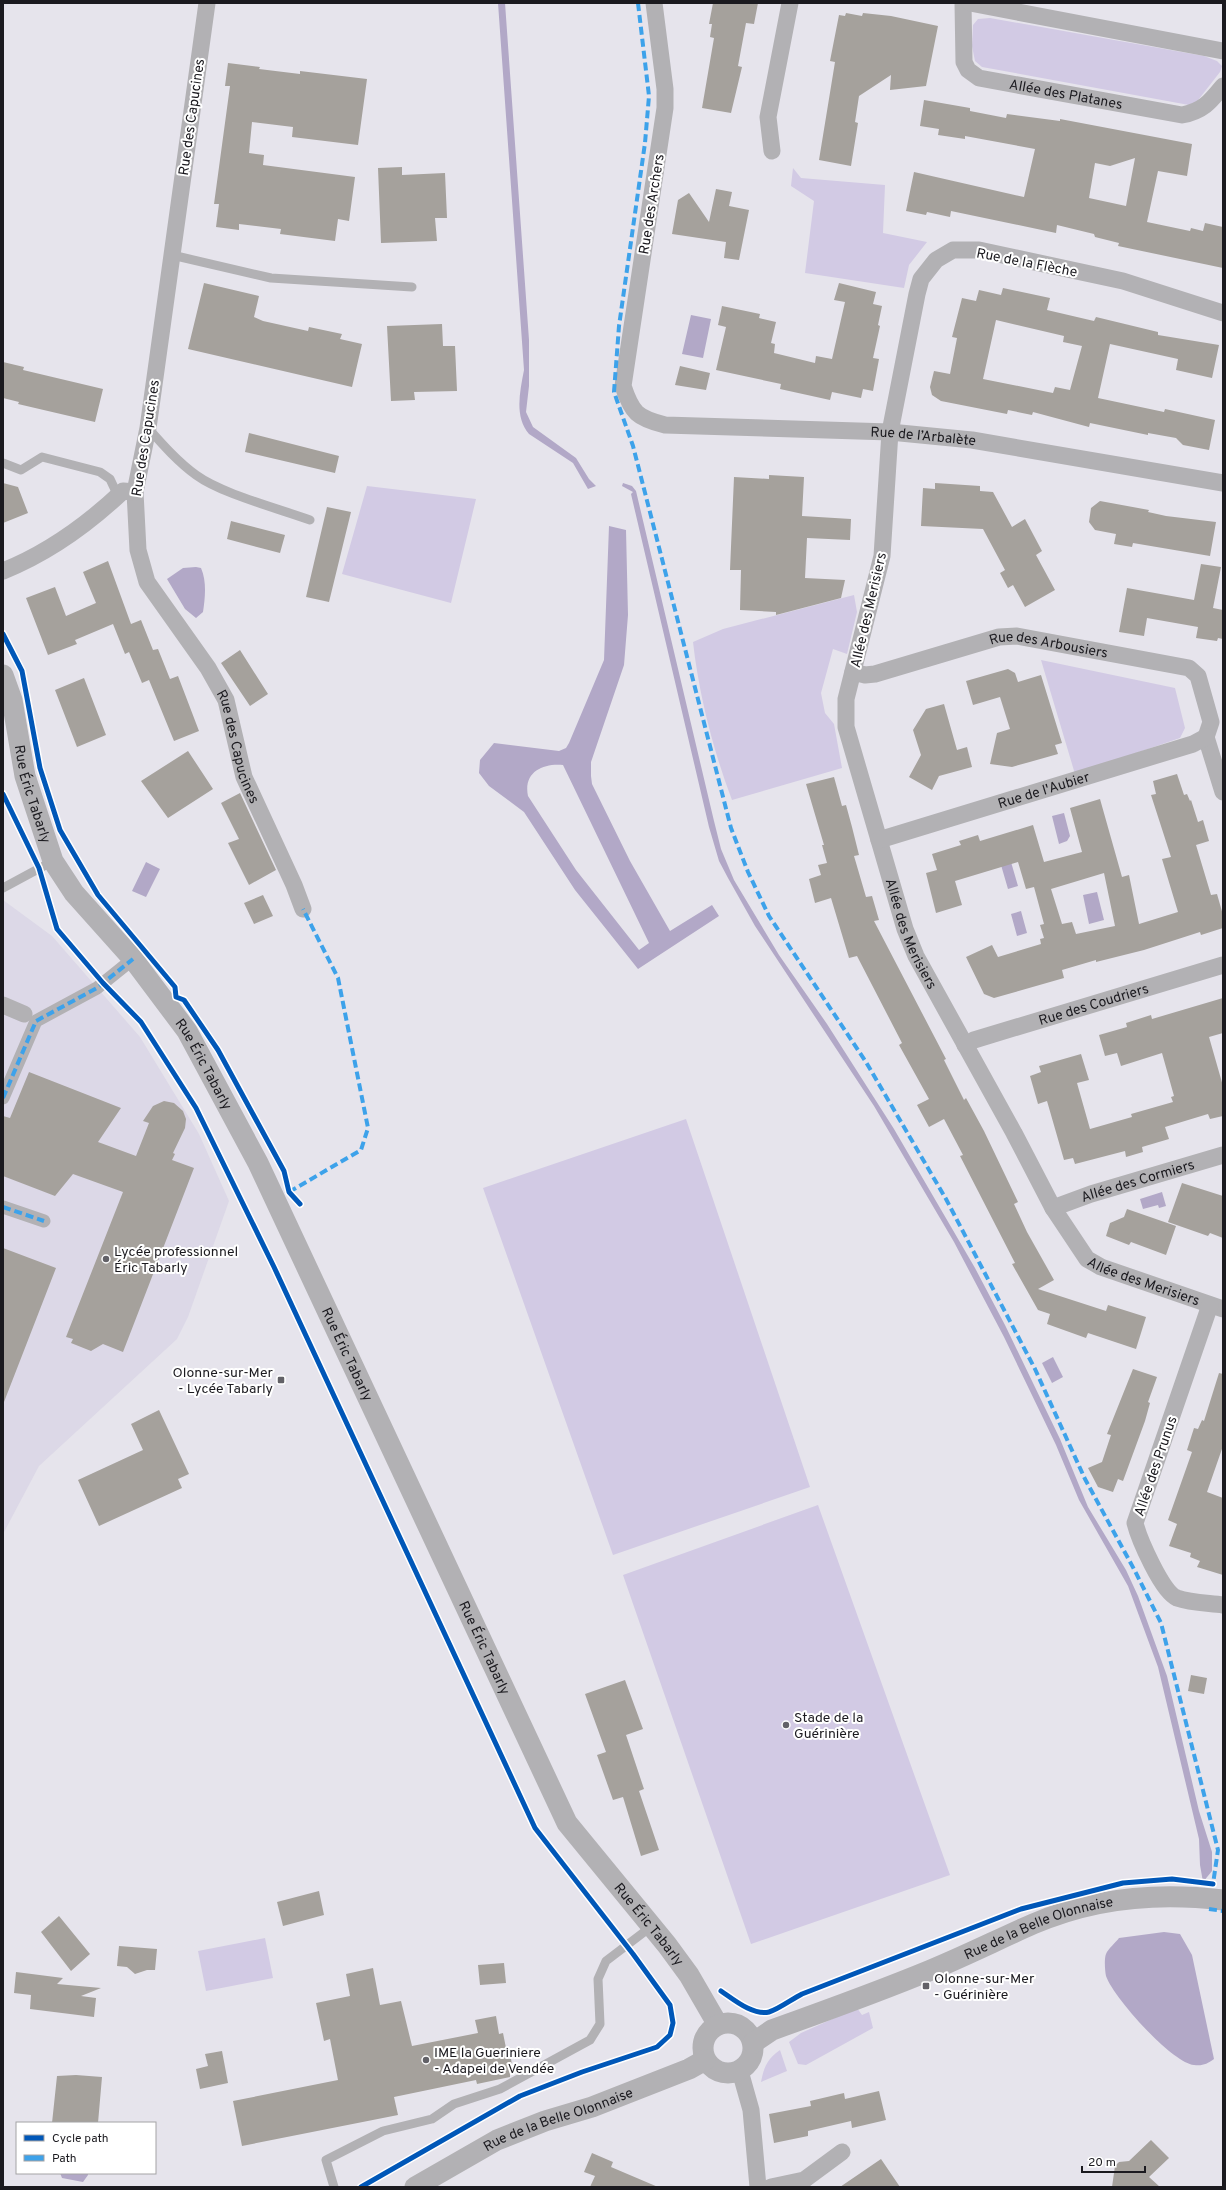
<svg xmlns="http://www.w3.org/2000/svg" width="1226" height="2190" font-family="Overpass,sans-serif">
<rect width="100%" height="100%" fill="#e6e4ec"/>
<path fill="#dcd8e7" d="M3,900L52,936L140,1037L199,1134L229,1201L188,1317L177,1339L39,1466L3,1534Z"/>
<path fill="#d2cae4" d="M990,18L1204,56L1217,61L1222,66L1220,72L1195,104L1189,105L982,67L975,61L972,46L973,25L978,19Z
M793,168L801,178L885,185L883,233L927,242L909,265L904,288L805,273L814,201L791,186Z
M367,486L476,499L451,603L342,574Z
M854,595L857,612L847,654L833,649L821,693L825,713L834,724L842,768L732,800C713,750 699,695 693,642L723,629Z
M1041,660L1175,688L1185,728L1180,738L1075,774Z
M686,1119L810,1487L613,1555L483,1188Z
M818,1505L950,1875L751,1944L623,1575Z
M265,1938L273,1978L206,1991L198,1951Z
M857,2008L862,2015L869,2012L873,2028L806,2065L798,2064L789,2042L801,2033Z
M780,2050L787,2071L761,2082C764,2067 767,2059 780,2050Z"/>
<path fill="#b2a8c7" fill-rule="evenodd" d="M498,3H505L529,340V386L526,412L533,427L576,458L589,479L596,486L588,489L573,463L529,434C514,417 520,391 524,370Z
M691,315L711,319L703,358L682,354Z
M623,483L632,486L636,491L714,821L721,849L734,880L779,955L827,1024L894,1129L975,1268L1005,1325L1060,1439L1088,1507L1126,1570L1138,1596L1167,1676L1199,1811L1212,1852V1871L1203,1882L1200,1865L1199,1839L1158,1667L1128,1586L1079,1500L1056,1445L1004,1337L954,1242L874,1106L755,926L728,878L719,861L709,827L631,494L633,492L622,486Z
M609,526L626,530L628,615L624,665L591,762V776L592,784L630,861L670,931L712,905L719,916L638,969L575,890L524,812L489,786L479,773L480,760L494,743L559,751L566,748L569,743L604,660ZM563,765L649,943L639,950L576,870L528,796C523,772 543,763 563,765Z
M196,567L201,568C207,582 205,598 203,612L196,618L185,609L167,579L183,568Z
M1064,813L1070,836L1067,841L1059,844L1052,816Z
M146,862L160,869L146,897L132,891Z
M1011,862L1018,886L1008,889L1001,865Z
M1097,892L1104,920L1089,924L1083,895Z
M1021,911L1027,933L1017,936L1011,914Z
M1162,1192L1166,1206L1159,1208L1158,1205L1143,1209L1140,1199Z
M1053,1357L1063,1377L1052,1383L1042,1363Z
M1164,1932L1180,1934L1192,1955L1214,2059C1207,2064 1203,2066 1194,2065C1172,2063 1113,1997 1106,1976C1105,1971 1104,1959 1106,1954C1108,1949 1116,1942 1119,1938Z
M60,2173H88V2175L83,2182L62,2178Z"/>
<path fill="#a5a19c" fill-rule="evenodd" d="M713,3H758L754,24L746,23L738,66L742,67L731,113L702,108L714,38L710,37L712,24H709Z
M846,13L862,16L863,13L891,16L938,26L926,86L890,90L891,75L859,96L855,122L858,123L851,166L819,160L835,62L830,61L839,15L845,16Z
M228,63L260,67L259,69L300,74V71L367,79L358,145L292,137L293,127L252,122L249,153L264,155L263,165L355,177L349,221L338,219L335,241L280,234L281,229L239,224V230L216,227L219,204H214L230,86H225Z
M924,100L970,108V111L1006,118L1007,114L1060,121V119L1192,144L1187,176L1158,171L1147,222L1190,231L1191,228L1203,231L1205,223L1223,227V268L1118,246L1119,243L1095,237L1094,234L1057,225L1056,233L951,211L950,217L927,212L926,215L906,211L914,172L1024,197L1035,149L965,136V139L938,135L939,129L920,126ZM1135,158L1126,206L1089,198L1095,163L1110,166Z
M402,167V175L445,173L447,218H435L437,241L381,243L378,168Z
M716,189L732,192L729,206L749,210L739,260L724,258L726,242L672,234L678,200L689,193L709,222Z
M204,283L259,296L254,317L263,321L308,331L309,327L342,334L340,339L362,344L352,387L188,349Z
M839,283L876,292L873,304L882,306L878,325L880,326L873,358L879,359L873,391L863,389L861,398L832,392L830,400L780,389L781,384L716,370L726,327L718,325L722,306L760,314L759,318L776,322L771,343L775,344L774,353L815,363L816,356L832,359L845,302L834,300Z
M1003,288L1050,298L1047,310L1094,321L1096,317L1158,332V335L1219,345L1212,378L1176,370L1178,359L1110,344L1098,398L1164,412L1165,409L1215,420L1209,450L1183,445L1176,438L1148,433V435L1090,423L1089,427L1033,412L1032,415L1008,410L1007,414L941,401L932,395L930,387L934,371L950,374L957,338L952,337L962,298L976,301L979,290L1001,295ZM996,320L1064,336L1063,342L1082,346L1070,390L1055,387L1053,393L983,379Z
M442,324L443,346H455L457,391L414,392L415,400L391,401L387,326Z
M3,362L24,367L23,370L103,389L95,422L18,404L19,402L3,398Z
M680,366L710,373L706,390L675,385Z
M249,433L339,456L335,473L245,452Z
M769,475L804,477L802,516L851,519L850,540L807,538L805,578L845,580L841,598L776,615V612L740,610L741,570H730L734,477L769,479Z
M3,483L18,487L28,513L3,523Z
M935,483L980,486V491L993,492L1012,527L1025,519L1042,551L1036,555L1055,590L1025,607L1013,585L1008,588L1000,573L1005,570L983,529L921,526L923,488L935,489Z
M1100,501L1149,510L1148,512L1166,516L1216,522L1210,556L1133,543L1132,547L1114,544L1116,534L1095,530L1089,522L1091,508Z
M327,507L351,512L329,602L306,597Z
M231,521L285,535L280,553L227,539Z
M108,561L131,624L141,620L153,650L158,649L170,679L178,676L199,731L174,741L149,680L142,683L129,652L125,654L113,624L75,640L77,644L48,655L26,598L55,587L66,616L96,603L83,572Z
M1201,564L1221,567L1213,608L1223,610V639L1218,638L1217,641L1196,638L1198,627L1147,618L1144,636L1119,632L1127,588L1194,600Z
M240,650L268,694L250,706L221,663Z
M1008,669L1015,673L1018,682L1041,675L1062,743L1055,745L1058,754L1012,767L990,764L997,733L1010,729L1000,697L973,705L966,681Z
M84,678L106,735L77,747L55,690Z
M944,704L957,750L967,747L972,767L939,776L932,790L909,777L921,755L913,730L926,709Z
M188,751L213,789L168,818L141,781Z
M1177,774L1184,795L1187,794L1190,801L1191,800L1198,822L1203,820L1209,841L1196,845L1211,895L1217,894L1223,915V928L1201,935L1200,932L1144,950L1096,962V960L1062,970L1064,978L994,998L984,994L966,957L992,945L998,957L1041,944L1040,939L1044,938L1040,925L1044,924L1034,887L1026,889L1018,862L955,881L962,905L936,913L926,873L937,870L932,854L961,845L959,841L978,835L980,841L1033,825L1044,862L1082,852L1070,808L1100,799L1122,877L1129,875L1139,924L1178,912L1162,859L1171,857L1151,795L1156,794L1153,781ZM1104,873L1115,926L1076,934L1072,922L1062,924L1051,889Z
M834,777L842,806L846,805L852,827L859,855L854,856L866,897L872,896L879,920L874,921L946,1059L944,1060L964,1100L966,1098L984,1131L1018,1202L1014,1204L1027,1232L1054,1280L1038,1289L1106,1311L1108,1305L1146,1317L1136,1349L1088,1333L1086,1338L1047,1324L1050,1314L1038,1310L1012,1264L1015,1263L960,1156L963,1155L944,1119L929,1127L917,1105L929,1099L899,1045L902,1043L857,956L849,958L831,898L815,903L809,879L821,875L818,865L827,863L822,845H824L806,784Z
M240,793L276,870L249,885L228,843L239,839L221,803Z
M263,895L273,916L254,924L244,903Z
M1223,998V1033L1209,1037L1223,1086V1116L1210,1119L1208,1114L1165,1127L1169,1139L1142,1147L1143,1152L1126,1157L1125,1151L1075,1164L1073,1158L1064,1160L1047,1101L1038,1104L1030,1076L1041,1072L1039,1066L1081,1054L1089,1080L1077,1083L1090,1129L1132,1117L1131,1114L1173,1102L1171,1097L1174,1096L1162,1053L1121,1066L1117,1053L1105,1056L1099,1035L1127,1027L1126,1023L1151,1015L1152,1019Z
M29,1072L121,1108L98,1142L136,1156L149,1123L143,1121L153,1106L164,1101L174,1103L183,1111L186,1119L185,1128L173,1153L175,1154L172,1160L194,1168L123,1352L103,1344L91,1351L71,1343L73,1339L66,1337L123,1192L73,1174L55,1196L3,1176V1116L10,1118Z
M1182,1183L1223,1196V1238L1210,1233L1208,1236L1168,1222Z
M1127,1209L1176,1226L1166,1255L1131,1242L1129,1245L1106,1236L1110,1223L1124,1217Z
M3,1248L56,1268L4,1402H3Z
M1133,1369L1157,1377L1148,1402L1150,1403L1145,1421L1123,1481L1118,1479L1113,1492L1098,1487L1088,1468L1102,1462L1111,1435L1107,1434Z
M1219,1373L1223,1374V1446L1207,1492L1223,1498V1575L1197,1567L1200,1561L1190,1557L1191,1553L1169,1546L1177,1524L1168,1520L1192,1452L1187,1450L1194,1428L1198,1429L1202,1420L1204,1421Z
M159,1410L189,1474L178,1479L182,1488L99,1526L78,1480L143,1450L131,1424Z
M1191,1675L1207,1678L1204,1694L1188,1691Z
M625,1680L643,1729L626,1735L644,1789L639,1791L659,1850L641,1856L623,1797L613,1800L597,1755L606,1752L585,1694Z
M319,1891L324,1915L283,1926L277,1902Z
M59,1916L90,1954L71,1971L41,1932Z
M119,1946L157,1949L155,1970H147L135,1974L127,1967L117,1966Z
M504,1963L506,1983L480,1985L478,1965Z
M373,1968L380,2005L401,2001L412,2046L478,2033L475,2020L496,2016L499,2034L503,2033L507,2053L510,2052L513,2072L510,2074V2077L477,2084L476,2080L394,2097L398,2115L242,2146L233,2101L338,2080L330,2039L324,2041L316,2003L350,1996L346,1974Z
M16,1972L63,1978L57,1984L101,1988L81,1996L96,1998L94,2017L30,2009L31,1995L14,1993Z
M222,2051L228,2083L200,2089L196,2069L208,2066L205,2054Z
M76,2075L102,2077L98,2123H52L57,2076Z
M879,2091L886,2120L852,2128L851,2121L808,2131V2136L774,2143L769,2114L811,2106L810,2101L844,2093L845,2099Z
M1151,2140L1169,2158L1149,2177L1160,2187H1112L1115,2166L1119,2162L1129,2161Z
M592,2153L613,2162L611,2167L658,2187H590L595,2176L584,2172Z
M881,2159L900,2187H840Z"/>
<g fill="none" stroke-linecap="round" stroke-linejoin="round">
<path stroke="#b2b1b4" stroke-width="9" d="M172,255L271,278L412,287
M148,428C163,445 178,462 196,475C222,494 277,508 310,520
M3,463L21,470L42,457L100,472L110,479L118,496
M3,888L53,861
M334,2187L326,2160L383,2131L432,2119L454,2104L500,2089L590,2040L600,2024L598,1979L606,1961L652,1926"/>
<path stroke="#b2b1b4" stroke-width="13" d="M3,1098L36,1021L97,988L133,959
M3,1207L44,1221"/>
<g stroke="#b2b1b4" stroke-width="17">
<path id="s1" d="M207,3L148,428L135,492L138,550L147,582L208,668L226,700L244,777L294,885L303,909"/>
<path id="s2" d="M654,3L665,89V108L623,386C632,413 637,418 665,425L890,432L972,440L1223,483"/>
<path id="s3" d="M963,3L964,62L968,70L979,78L1182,115C1203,111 1210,102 1223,86"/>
<path d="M970,3L1223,51"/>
<path d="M772,151L768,117L790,3"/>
<path id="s4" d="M1223,313L1123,281L979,250H953L936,260L921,279L917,294L890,432L882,556L846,699V727L905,929L916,956L1014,1133L1053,1208L1087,1259L1101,1267L1223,1309"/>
<path d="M3,571C48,553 88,524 123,491L135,492"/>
<path id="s5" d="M853,672L865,675L875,674L999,637L1017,636L1189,668L1198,676L1211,722L1206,737"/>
<path d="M1206,737L1223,792"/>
<path id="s6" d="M879,840L1193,744L1206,737"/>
<path d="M3,1005L24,1014"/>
<path id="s7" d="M965,1045L974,1040L1223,965"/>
<path id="s8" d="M1053,1208L1091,1194L1223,1155"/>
<path d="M1210,1305L1135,1523C1139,1539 1162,1592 1177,1598C1191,1603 1209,1603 1223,1605"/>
<path d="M740,2071L751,2110L758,2187"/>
<path d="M771,2187L804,2180L842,2152"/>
</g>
<g stroke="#b2b1b4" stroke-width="21">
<path id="s9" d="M3,675L12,700L25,776L53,861L74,893L133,959L187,1031L258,1163L567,1823L667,1945L689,1975L718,2025"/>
<circle cx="728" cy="2048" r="25"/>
<path id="s10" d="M753,2043L772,2030C825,2011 878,1992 931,1970C965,1956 999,1939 1033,1924C1093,1898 1158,1892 1223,1900"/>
<path id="s11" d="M415,2187L497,2140L545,2121L592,2107L689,2069L705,2060"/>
</g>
<path stroke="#3da2ea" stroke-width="4" stroke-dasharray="8 4" stroke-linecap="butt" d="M638,3L649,96L645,143L619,326L614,392L633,446L731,828L748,872L769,916L866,1062L946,1199L1035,1369L1085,1479L1135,1571L1161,1623L1218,1850L1213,1884
M3,1098L36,1021L97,988L133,959
M289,1192L361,1150L368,1128L338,978L303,909
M3,1207L44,1221
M1209,1909L1223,1911"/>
<g stroke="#fff" stroke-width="8">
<path id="cycleway" d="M3,634L22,671L40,768L60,830L98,895L175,987L176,997L184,1000L218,1050L284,1171L289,1192L300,1204
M3,794L39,868L57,929L103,983L141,1022L196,1108L274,1267L535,1828L633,1954L670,2005L673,2023L670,2035L657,2047L582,2072L520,2096L361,2187
M721,1991C733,1999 753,2016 769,2012C779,2009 792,1999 802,1994L1021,1909L1123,1883L1172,1879L1213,1884"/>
</g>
<use href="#cycleway" stroke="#0057b8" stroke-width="5"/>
</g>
<g fill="#626167" stroke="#fff" stroke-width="1.5">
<circle cx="106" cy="1259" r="4"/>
<rect x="277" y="1376" width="8" height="8" rx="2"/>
<circle cx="786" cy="1725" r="4"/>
<rect x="922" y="1982" width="8" height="8" rx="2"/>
<circle cx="426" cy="2060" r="4"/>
</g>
<g text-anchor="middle" stroke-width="4" stroke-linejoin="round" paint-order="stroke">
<g font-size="14" fill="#1b1a1f" stroke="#fff">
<text dy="5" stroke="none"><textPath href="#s3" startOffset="170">Allée des Platanes</textPath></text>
<text transform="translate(191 117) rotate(-82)" y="5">Rue des Capucines</text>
<text transform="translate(651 204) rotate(-81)" y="5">Rue des Archers</text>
<text transform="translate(1027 262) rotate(11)" y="5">Rue de la Flèche</text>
<text dy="5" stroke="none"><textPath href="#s2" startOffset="707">Rue de l’Arbalète</textPath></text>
<text transform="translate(145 438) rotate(-81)" y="5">Rue des Capucines</text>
<text transform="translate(868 610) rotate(-77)" y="5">Allée des Merisiers</text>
<text dy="5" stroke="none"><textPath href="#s5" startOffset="202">Rue des Arbousiers</textPath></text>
<text dy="5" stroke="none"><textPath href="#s1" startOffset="776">Rue des Capucines</textPath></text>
<text dy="5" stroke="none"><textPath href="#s6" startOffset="172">Rue de l'Aubier</textPath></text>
<text dy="5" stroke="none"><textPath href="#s9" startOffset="123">Rue Éric Tabarly</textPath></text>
<text dy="5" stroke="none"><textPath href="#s4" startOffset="995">Allée des Merisiers</textPath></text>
<text dy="5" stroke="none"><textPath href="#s7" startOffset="135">Rue des Coudriers</textPath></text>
<text dy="5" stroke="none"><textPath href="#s9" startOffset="447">Rue Éric Tabarly</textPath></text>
<text dy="5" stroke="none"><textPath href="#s8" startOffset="89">Allée des Cormiers</textPath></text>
<text dy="5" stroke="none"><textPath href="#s4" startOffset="1427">Allée des Merisiers</textPath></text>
<text dy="5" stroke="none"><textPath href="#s9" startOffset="771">Rue Éric Tabarly</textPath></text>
<text transform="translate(1155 1466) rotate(-71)" y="5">Allée des Prunus</text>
<text dy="5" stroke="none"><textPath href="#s9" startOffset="1095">Rue Éric Tabarly</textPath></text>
<text dy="5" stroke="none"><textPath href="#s9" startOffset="1419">Rue Éric Tabarly</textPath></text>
<text dy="5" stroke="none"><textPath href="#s10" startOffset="309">Rue de la Belle Olonnaise</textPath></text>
<text dy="5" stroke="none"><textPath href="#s11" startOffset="159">Rue de la Belle Olonnaise</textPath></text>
</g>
<g font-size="14" fill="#1b1a1f" stroke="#fff" text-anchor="start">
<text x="114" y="1256">Lycée professionnel<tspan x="114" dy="16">Éric Tabarly</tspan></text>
<text x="273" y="1377" text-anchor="end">Olonne-sur-Mer<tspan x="273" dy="16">- Lycée Tabarly</tspan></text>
<text x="794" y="1722">Stade de la<tspan x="794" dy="16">Guérinière</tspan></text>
<text x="934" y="1983">Olonne-sur-Mer<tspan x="934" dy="16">- Guérinière</tspan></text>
<text x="434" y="2057">IME la Gueriniere<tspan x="434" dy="16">- Adapei de Vendée</tspan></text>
</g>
</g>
<rect width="1226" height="2190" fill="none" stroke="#1b1a1f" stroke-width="8"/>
<rect x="16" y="2122" width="140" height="52" fill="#ffffff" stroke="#a4a3a5"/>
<rect x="24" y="2135" width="20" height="6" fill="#0057b8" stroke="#a4a3a5"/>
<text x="52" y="2142" font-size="12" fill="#1b1a1f">Cycle path</text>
<rect x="24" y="2155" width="20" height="6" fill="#3da2ea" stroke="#a4a3a5"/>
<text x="52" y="2162" font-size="12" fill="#1b1a1f">Path</text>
<path d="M1082 2166v6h63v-6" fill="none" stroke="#1b1a1f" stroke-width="2"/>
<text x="1088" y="2166" font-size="12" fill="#1b1a1f" stroke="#ffffff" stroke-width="3" paint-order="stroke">20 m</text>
</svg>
